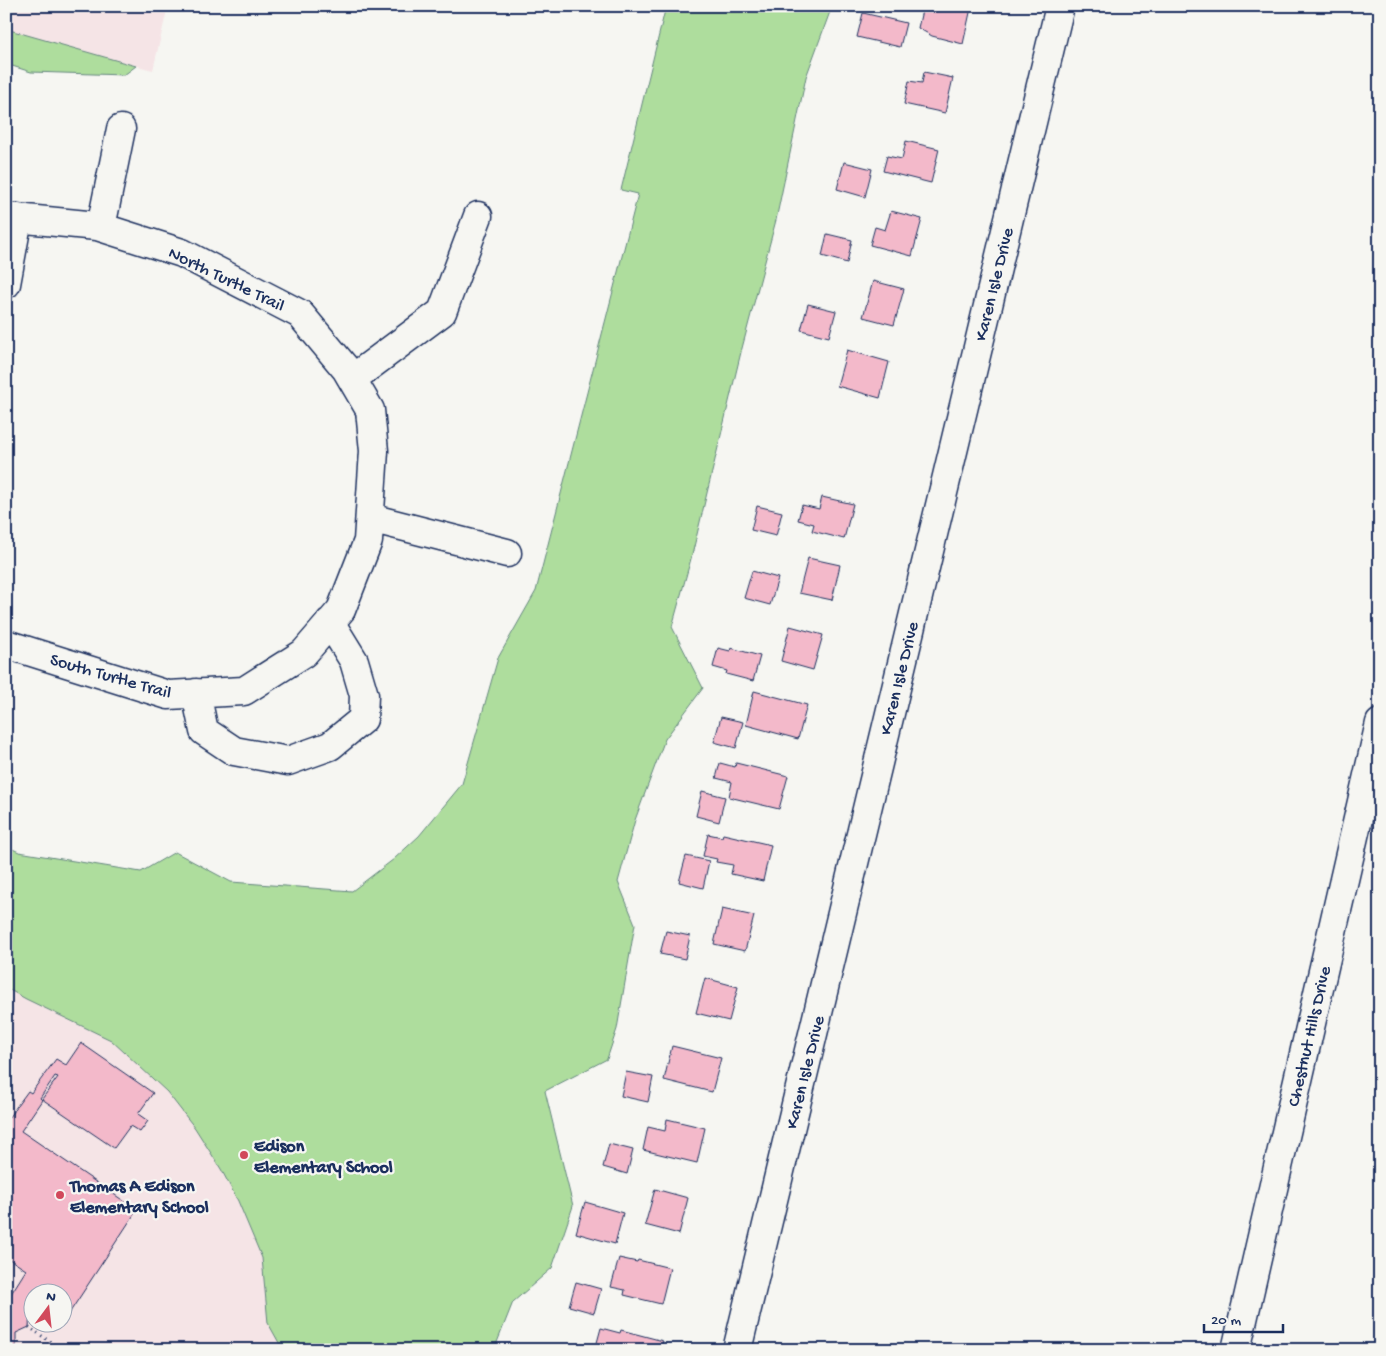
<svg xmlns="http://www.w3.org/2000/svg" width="1386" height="1356" font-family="'Gochi Hand',sans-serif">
<rect width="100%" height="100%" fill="#f6f6f2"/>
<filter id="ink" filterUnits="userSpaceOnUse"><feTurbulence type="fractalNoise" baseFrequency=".02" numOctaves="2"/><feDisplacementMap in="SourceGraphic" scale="10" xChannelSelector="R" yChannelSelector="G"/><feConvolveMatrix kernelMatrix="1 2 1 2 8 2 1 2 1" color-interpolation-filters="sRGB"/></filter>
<g filter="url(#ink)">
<path fill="#f5e4e6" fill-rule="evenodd" d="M6,6H168L153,70L6,33Z
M6,879L517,1017L430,1350H6ZM32,1294H62V1324H32Z"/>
<path fill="#aedd9d" stroke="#64867e" d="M666,6H828L831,9L806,77L776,220L741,352L692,555L672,627L703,688L665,739L635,820L618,882L635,924L617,1029L607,1059L545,1091L573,1206L552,1268L513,1302L494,1350H283L268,1323L262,1258L238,1201L221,1169L195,1128L167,1092L111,1040L26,999L6,988V846L19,852L141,872L175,852L231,882L352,891L394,859L419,836L462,784L498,658L536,591L638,194L621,190Z
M6,29L136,66L124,75L31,72L6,64Z"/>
<path fill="#f3b9ca" stroke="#1b2f5e" d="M923,6L971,8L963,44L932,36L918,28Z
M863,13L906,23L900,47L857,37Z
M924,72L953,78L945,113L904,104L909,81L922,83Z
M906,141L939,149L931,183L883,171L887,156L902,159Z
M844,162L872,169L865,197L837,189Z
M891,211L922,219L912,256L870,245L875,227L885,230Z
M827,234L852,240L847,263L822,256Z
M873,281L904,289L894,325L863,317Z
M808,304L836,311L829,337L801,330Z
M847,350L889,362L880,398L837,386Z
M822,497L853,504L844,539L812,531L814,524L798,520L802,505L819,509Z
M757,506L782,512L776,536L751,530Z
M808,558L840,565L832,600L799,593Z
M752,571L778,578L770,605L744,598Z
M790,626L823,635L813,670L781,661Z
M718,648L730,651L731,648L760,656L753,681L726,674L727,671L713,667Z
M754,691L807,705L798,739L746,725Z
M721,717L743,722L736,748L714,742Z
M720,763L735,767L736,763L788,776L779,809L729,797L732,782L716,778Z
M702,791L725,797L719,822L696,816Z
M708,834L722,837L723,834L771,845L763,881L731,874L733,865L716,862L717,859L703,856Z
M686,856L709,861L703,888L679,882Z
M722,909L754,916L745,951L714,944Z
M666,931L690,936L685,959L660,954Z
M705,978L738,987L729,1021L696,1013Z
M81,1043L153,1093L138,1114L148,1121L140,1132L130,1126L114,1148L42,1099L58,1077L55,1076L40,1098L42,1100L21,1131L137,1210L70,1312L62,1307V1294H32V1312L30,1313L29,1327L16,1333V1346L6,1350V1295L9,1297L26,1270L6,1257V1121L28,1091L31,1093L56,1059L66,1065Z
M672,1046L721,1058L712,1092L664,1080Z
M626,1072L653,1077L648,1102L621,1096Z
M667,1119L705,1128L697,1163L643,1150L648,1127L665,1131Z
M609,1144L633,1150L627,1174L603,1167Z
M655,1189L688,1198L679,1234L645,1225Z
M585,1202L623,1213L615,1244L576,1233Z
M619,1258L637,1262L638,1260L670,1268L661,1304L624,1295L625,1290L611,1287Z
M576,1282L601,1289L594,1313L569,1306Z
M601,1328L620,1333L621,1330L663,1341L660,1350H595Z"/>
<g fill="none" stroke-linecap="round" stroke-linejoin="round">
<g stroke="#1b2f5e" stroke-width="31">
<path id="minor" d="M6,217L97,226L182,253L300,314L346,369L370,410L374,451L368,541L341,610L304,653L244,691L168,695L6,644
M101,227L121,129
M6,284L18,218
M352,379L442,312L478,216
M370,518L507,553
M196,693L204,731L234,751L288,761L330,746L363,719L364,695L354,661L330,622
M737,1350L1060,6
M1236,1350L1380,723"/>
</g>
<path stroke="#1b2f5e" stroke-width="3" stroke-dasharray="1 4" stroke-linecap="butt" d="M29,1327L62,1350"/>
<use href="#minor" stroke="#f6f6f2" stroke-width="28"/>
</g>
</g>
<g fill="#d1495b" stroke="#f6f6f2" stroke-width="2">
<circle cx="244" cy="1155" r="5"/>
<circle cx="60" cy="1195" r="5"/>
</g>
<g text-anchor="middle" stroke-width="4.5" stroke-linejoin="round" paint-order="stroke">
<g font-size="18" fill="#1b2f5e" stroke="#f6f6f2">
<text transform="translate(227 278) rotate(26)" y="6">North Turtle Trail</text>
<text transform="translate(993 284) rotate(-76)" y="6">Karen Isle Drive</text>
<text transform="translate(111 675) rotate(16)" y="6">South Turtle Trail</text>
<text transform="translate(898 678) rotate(-76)" y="6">Karen Isle Drive</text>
<text transform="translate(1308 1036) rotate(-77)" y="6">Chestnut Hills Drive</text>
<text transform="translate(804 1072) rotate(-76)" y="6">Karen Isle Drive</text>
</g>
<g font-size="18" font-weight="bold" fill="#1b2f5e" stroke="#f6f6f2" text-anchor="start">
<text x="254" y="1151">Edison<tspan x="254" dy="21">Elementary School</tspan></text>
<text x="70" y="1191">Thomas A Edison<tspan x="70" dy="21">Elementary School</tspan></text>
</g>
</g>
<rect width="1386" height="1356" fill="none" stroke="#f6f6f2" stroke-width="25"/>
<rect x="12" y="12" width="1361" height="1331" fill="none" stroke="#1b2f5e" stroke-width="2" filter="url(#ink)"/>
<g transform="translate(48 1308) rotate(15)"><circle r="24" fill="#f6f6f2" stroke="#9ea6b7"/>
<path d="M0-4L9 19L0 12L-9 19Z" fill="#d1495b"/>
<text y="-8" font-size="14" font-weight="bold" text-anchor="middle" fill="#1b2f5e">N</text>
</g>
<path d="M1204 1324v8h79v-8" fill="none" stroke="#1b2f5e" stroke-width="2.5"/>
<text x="1211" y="1324" font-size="15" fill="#1b2f5e" stroke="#f6f6f2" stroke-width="4" paint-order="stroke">20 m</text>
</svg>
